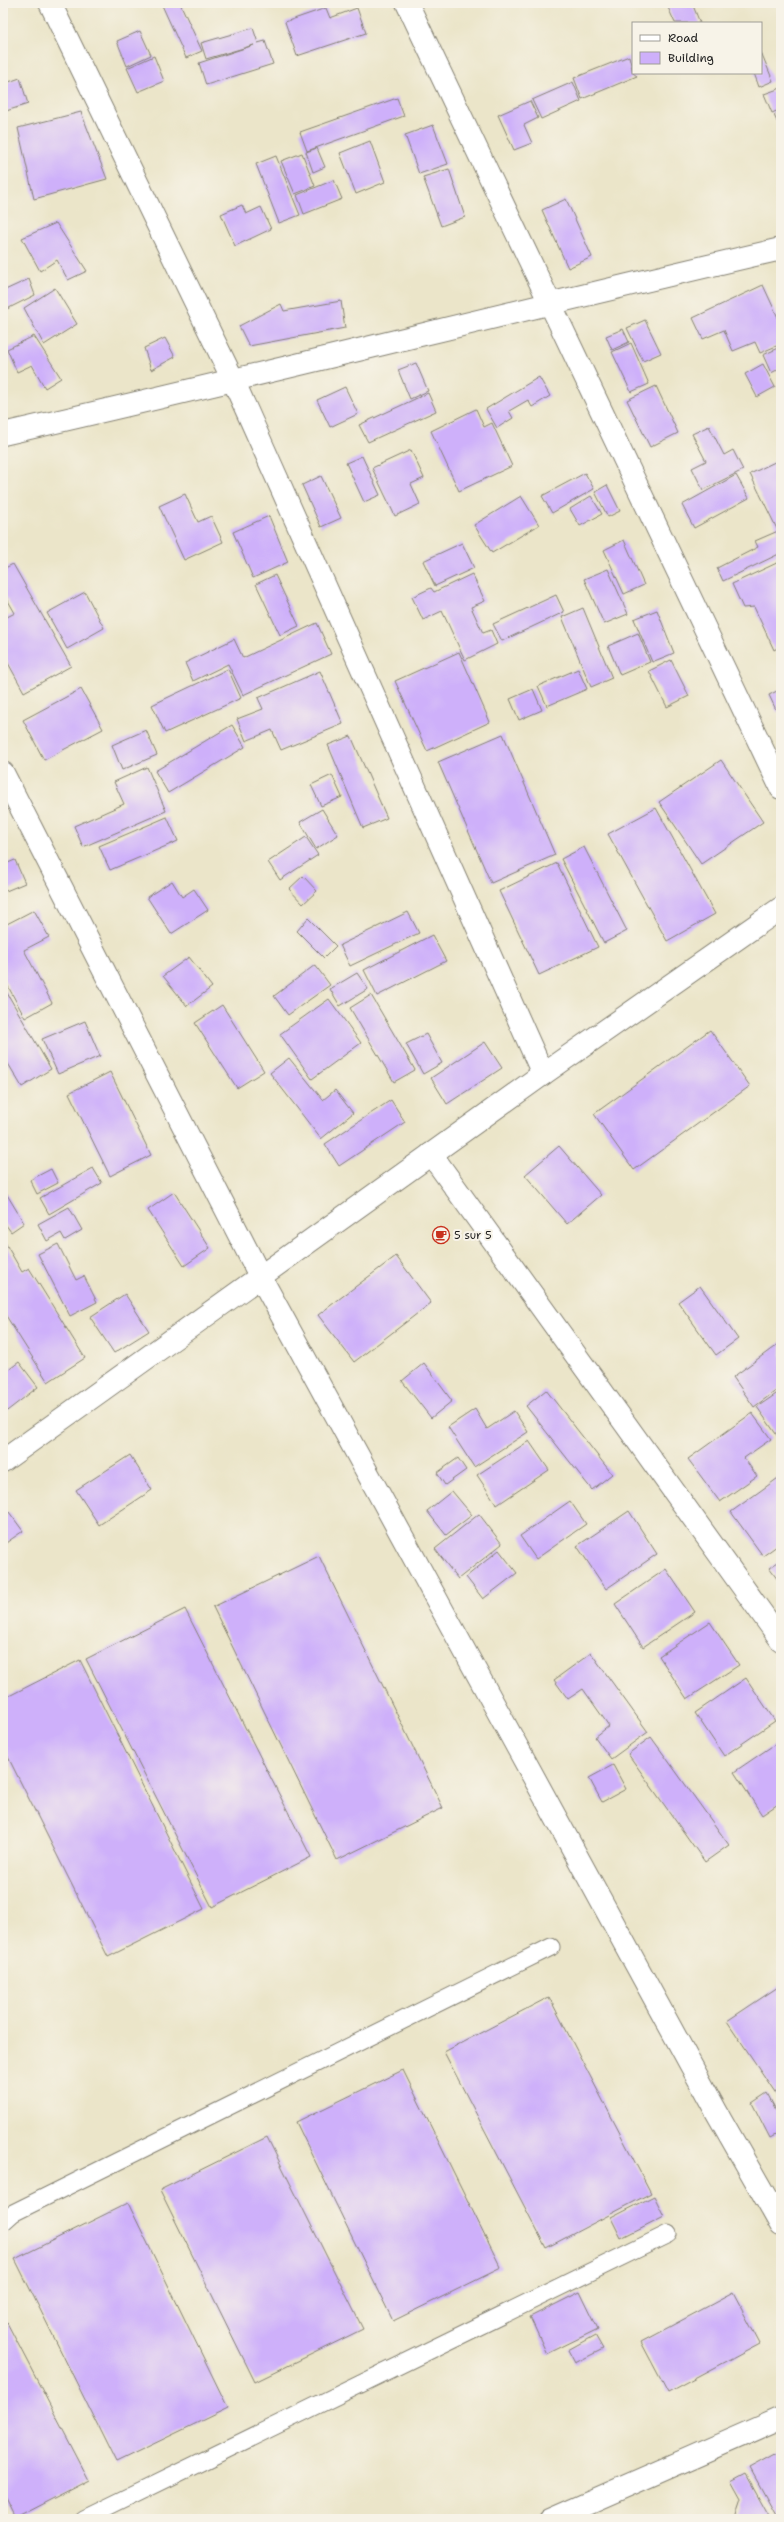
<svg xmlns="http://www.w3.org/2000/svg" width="784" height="2522" font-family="'Shantell Sans',sans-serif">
<rect width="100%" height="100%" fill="#f7f3e8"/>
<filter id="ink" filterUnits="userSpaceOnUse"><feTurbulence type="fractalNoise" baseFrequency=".025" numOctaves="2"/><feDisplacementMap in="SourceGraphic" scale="8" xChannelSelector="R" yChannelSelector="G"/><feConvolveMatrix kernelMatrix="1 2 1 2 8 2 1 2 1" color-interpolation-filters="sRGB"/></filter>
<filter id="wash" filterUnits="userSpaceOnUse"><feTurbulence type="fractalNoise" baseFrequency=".012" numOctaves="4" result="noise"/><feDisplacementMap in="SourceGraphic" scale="16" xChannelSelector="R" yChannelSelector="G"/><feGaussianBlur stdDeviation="0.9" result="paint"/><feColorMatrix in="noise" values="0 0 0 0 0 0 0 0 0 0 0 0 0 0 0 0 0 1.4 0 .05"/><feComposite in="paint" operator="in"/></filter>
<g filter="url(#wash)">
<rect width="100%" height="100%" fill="#ebe5c9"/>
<g id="blocks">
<path fill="#ceb0fa" d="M161,3H180L202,51L186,58Z
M666,3H692L700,23H675Z
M326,8L330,18L357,8L366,33L297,56L285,22Z
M253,28L258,43L265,41L273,64L206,85L199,63L254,45L206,59L201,43Z
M140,31L151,55L127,66L117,41Z
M761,52L773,81L759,87L754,73H761Z
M154,56L164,81L138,92L127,68Z
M629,56L633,73L637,76L582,99L574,78Z
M20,78L28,104L3,112V84Z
M573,82L581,101L541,119L532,100Z
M781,88V109L772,113L764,94Z
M397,98L404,116L307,151L300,132Z
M530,101L538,118L524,125L532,143L514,150L498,115Z
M81,112L107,179L34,199L18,128Z
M781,112V130L774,115Z
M433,125L448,164L419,174L405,135Z
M370,141L385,182L356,194L340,153Z
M317,148L325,167L313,172L306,152Z
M302,153L315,186L295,194L281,161Z
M276,156L300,215L279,223L256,164Z
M449,169L465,217L441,226L423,177Z
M334,180L342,199L304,214L297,195Z
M566,199L592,257L568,268L542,210Z
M242,205L246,214L261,207L271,229L235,246L221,214Z
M56,223L87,271L68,280L57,260L40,271L22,238Z
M29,279L35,295L3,311V291Z
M763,285L781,324V344L760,353L755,342L733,351L724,330L703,339L693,318Z
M55,288L77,324L44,345L24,308Z
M341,301L345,328L249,346L239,326L281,304L284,311Z
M645,320L661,353L643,361L627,328Z
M623,329L629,342L612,350L606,336Z
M34,336L61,378L45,388L32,365L17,372L7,349Z
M165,338L175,357L151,370L144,348Z
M631,343L649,384L631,392L612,352Z
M781,347V368L771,373L763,355Z
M416,363L428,391L410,399L398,370Z
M763,364L775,387L757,397L745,374Z
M539,377L550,396L532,407L528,400L509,411L513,418L497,428L486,409Z
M656,386L678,433L650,447L627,400Z
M345,387L358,414L330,427L317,400Z
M428,393L436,411L368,442L359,425Z
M476,409L484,427L492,423L512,466L459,491L431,431Z
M709,426L724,455L733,450L743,470L703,490L692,468L706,461L692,434Z
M411,450L424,478L411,484L420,504L395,516L372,468Z
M362,456L380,495L364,502L346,463Z
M781,459V553L723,581L717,568L758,547L755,541L778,531L750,474Z
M585,473L594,489L552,513L542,496Z
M736,475L749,498L694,528L682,505Z
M321,476L341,518L321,527L302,485Z
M607,485L620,511L608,517L595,492Z
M185,494L198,522L211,516L223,542L184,560L159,506Z
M521,496L539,525L492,553L474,525Z
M591,496L602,514L580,526L570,509Z
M269,516L288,562L253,578L233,532Z
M624,540L644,585L624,594L604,550Z
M462,543L474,568L435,586L423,561Z
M781,561V646L774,650L754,607L743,608L732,584Z
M13,564L71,666L24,692L3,654V619L15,613L3,592V569Z
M608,569L628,614L604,624L584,579Z
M472,574L485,601L471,607L483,633L491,630L497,644L465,660L442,611L423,620L412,597L431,588L434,592Z
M275,575L299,626L280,635L256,584Z
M85,592L104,628L67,649L47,613Z
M556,595L564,612L502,641L493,624Z
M583,608L612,678L591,687L562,617Z
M657,610L674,653L652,662L634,619Z
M317,623L331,654L243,695L228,664L193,681L185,663L234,639L243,658Z
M638,633L650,662L620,675L608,646Z
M459,652L490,722L427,751L395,681Z
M671,660L689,696L667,707L649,671Z
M228,669L241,698L165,733L152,705Z
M578,669L587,689L547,706L538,686Z
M320,671L343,724L281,750L272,730L246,741L237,719L263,709L258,698Z
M81,689L103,729L44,760L23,720Z
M533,689L542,710L519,720L510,699Z
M781,689V711L777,712L769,695Z
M232,725L245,747L168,793L155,771Z
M146,730L157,755L122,770L112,745Z
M503,734L555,855L491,883L438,762Z
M351,736L387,818L363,828L328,745Z
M721,760L763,822L701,864L659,802Z
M147,767L166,811L83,847L74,826L124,804L114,782Z
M332,775L342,797L321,806L311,785Z
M656,808L715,914L667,941L608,834Z
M322,809L338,835L316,849L300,822Z
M167,817L178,841L110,870L99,846Z
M306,837L318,855L280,880L268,862Z
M584,847L627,931L604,943L561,859Z
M15,860L25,883L6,891L3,885V865Z
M557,863L598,947L539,975L499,891Z
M303,876L317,891L303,904L289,889Z
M172,881L182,897L194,889L208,910L171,934L147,897Z
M34,910L49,937L24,950L52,1003L25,1018L3,977V926Z
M408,912L419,933L350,966L340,945Z
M308,918L336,946L324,958L297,931Z
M432,935L446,961L377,996L364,970Z
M189,957L212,987L187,1006L163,976Z
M315,965L330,985L288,1015L274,996Z
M357,973L368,989L340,1006L330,989Z
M3,986L51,1069L22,1087L3,1055Z
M371,995L415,1070L394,1082L350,1008Z
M329,999L361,1043L312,1079L280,1034Z
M222,1005L264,1071L237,1088L195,1023Z
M85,1021L100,1056L58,1074L42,1039Z
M710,1030L750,1086L634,1170L594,1114Z
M426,1034L442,1063L423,1074L406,1044Z
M485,1042L502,1068L447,1104L431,1078Z
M289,1058L323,1100L335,1090L353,1113L321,1139L270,1073Z
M110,1072L151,1155L110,1176L69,1093Z
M391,1100L405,1122L339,1166L325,1144Z
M559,1146L601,1195L567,1224L525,1175Z
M93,1168L102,1183L49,1214L40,1198Z
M51,1169L58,1183L37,1194L30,1180Z
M174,1192L210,1248L184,1266L148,1210Z
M6,1193L24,1223L11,1232L3,1221V1194Z
M69,1207L82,1230L65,1240L61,1233L47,1241L38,1224Z
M3,1239L22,1272L29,1268L85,1358L48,1382L3,1311Z
M58,1244L76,1280L84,1276L97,1302L70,1316L38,1254Z
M396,1256L431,1303L354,1362L318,1315Z
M700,1286L738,1339L716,1355L678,1302Z
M125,1294L149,1331L114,1353L90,1317Z
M781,1342V1387L754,1407L733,1377Z
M19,1362L38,1387L3,1414V1374Z
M424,1363L452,1401L431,1418L402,1381Z
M546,1390L612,1474L592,1490L526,1406Z
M779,1392L781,1395V1441L757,1407Z
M475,1409L487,1429L514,1411L528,1432L474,1467L448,1427Z
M752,1413L771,1439L744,1458L757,1476L720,1502L688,1459Z
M529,1441L549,1470L497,1505L477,1475Z
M130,1455L152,1490L99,1525L76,1490Z
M458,1458L466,1470L445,1485L437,1473Z
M781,1476V1543L763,1556L731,1512Z
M452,1491L472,1515L446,1535L427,1511Z
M570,1501L586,1524L536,1559L520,1536Z
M629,1511L657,1554L606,1589L577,1546Z
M9,1512L23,1531L3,1545V1517Z
M479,1514L502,1544L458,1579L435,1549Z
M499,1550L517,1573L483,1599L466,1577Z
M319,1556L443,1808L337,1860L213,1607Z
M781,1560V1584L769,1568Z
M666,1569L695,1612L643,1647L615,1604Z
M185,1609L311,1857L212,1907L86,1659Z
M710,1622L739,1665L687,1699L659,1656Z
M591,1653L648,1732L611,1759L595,1737L609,1726L583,1689L568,1699L554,1680Z
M80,1660L204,1909L108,1957L3,1747V1699Z
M746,1678L775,1721L724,1756L695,1713Z
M651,1737L729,1845L705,1862L628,1754Z
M781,1740V1802L762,1815L734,1772Z
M613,1765L626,1789L602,1802L589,1778Z
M781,1985V2101L727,2021Z
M549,1997L651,2193L546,2248L444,2052Z
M403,2070L501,2268L393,2321L296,2122Z
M767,2093L776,2110H781V2132L770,2138L752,2103Z
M267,2137L363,2329L255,2382L160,2190Z
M654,2196L664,2216L621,2238L611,2218Z
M128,2203L228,2408L116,2462L15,2259Z
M580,2292L598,2329L547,2354L530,2317Z
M733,2293L760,2344L668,2393L641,2342Z
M3,2315L89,2480L15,2518L3,2494Z
M595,2335L603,2349L575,2363L568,2350Z
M781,2451V2519H778L750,2468Z
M746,2474L771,2519H738L736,2515L741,2500L731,2482Z"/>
</g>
</g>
<g filter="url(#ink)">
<use href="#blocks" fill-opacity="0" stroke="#848072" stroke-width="1"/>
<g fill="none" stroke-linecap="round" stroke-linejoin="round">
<g stroke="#848072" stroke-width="19">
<path id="lane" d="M3,2222L13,2213L551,1947
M84,2519L668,2234"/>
</g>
<g stroke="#848072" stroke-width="24">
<path id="street" d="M50,3L234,382L543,1074
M407,3L781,788
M3,434C263,375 521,309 781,249
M3,773L260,1276L716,2111L781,2225
M431,1154L781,1640
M551,2519L781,2418"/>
</g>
<g stroke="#848072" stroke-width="24">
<path id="secondary" d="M3,1461L543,1074L781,908"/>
</g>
<use href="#lane" stroke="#fff" stroke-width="17"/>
<use href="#street" stroke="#fff" stroke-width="22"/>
<use href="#secondary" stroke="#fff" stroke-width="22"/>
</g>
</g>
<defs>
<g id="cafe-ring" transform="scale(0.9)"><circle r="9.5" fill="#f7f3e8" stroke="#c8321e" stroke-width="1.5"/><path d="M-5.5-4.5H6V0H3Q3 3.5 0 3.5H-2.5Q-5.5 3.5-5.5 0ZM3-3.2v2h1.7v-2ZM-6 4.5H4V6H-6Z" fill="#c8321e"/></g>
</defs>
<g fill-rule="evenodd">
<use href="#cafe-ring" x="441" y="1235"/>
</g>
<g text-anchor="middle" stroke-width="4" stroke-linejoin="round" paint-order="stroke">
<g font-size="11" fill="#1c1c1c" stroke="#f7f3e8" text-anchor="start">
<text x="454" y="1239">5 sur 5</text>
</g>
</g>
<rect width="784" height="2522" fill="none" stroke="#f7f3e8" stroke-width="16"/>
<rect x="632" y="22" width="130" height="52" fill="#f7f3e8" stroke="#9f9d96"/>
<rect x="640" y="35" width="20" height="6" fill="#ffffff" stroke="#9f9d96"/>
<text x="668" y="42" font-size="12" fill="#1c1c1c">Road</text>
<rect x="640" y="52" width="20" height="12" fill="#ceb0fa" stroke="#9f9d96"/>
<text x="668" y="62" font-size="12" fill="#1c1c1c">Building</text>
</svg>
